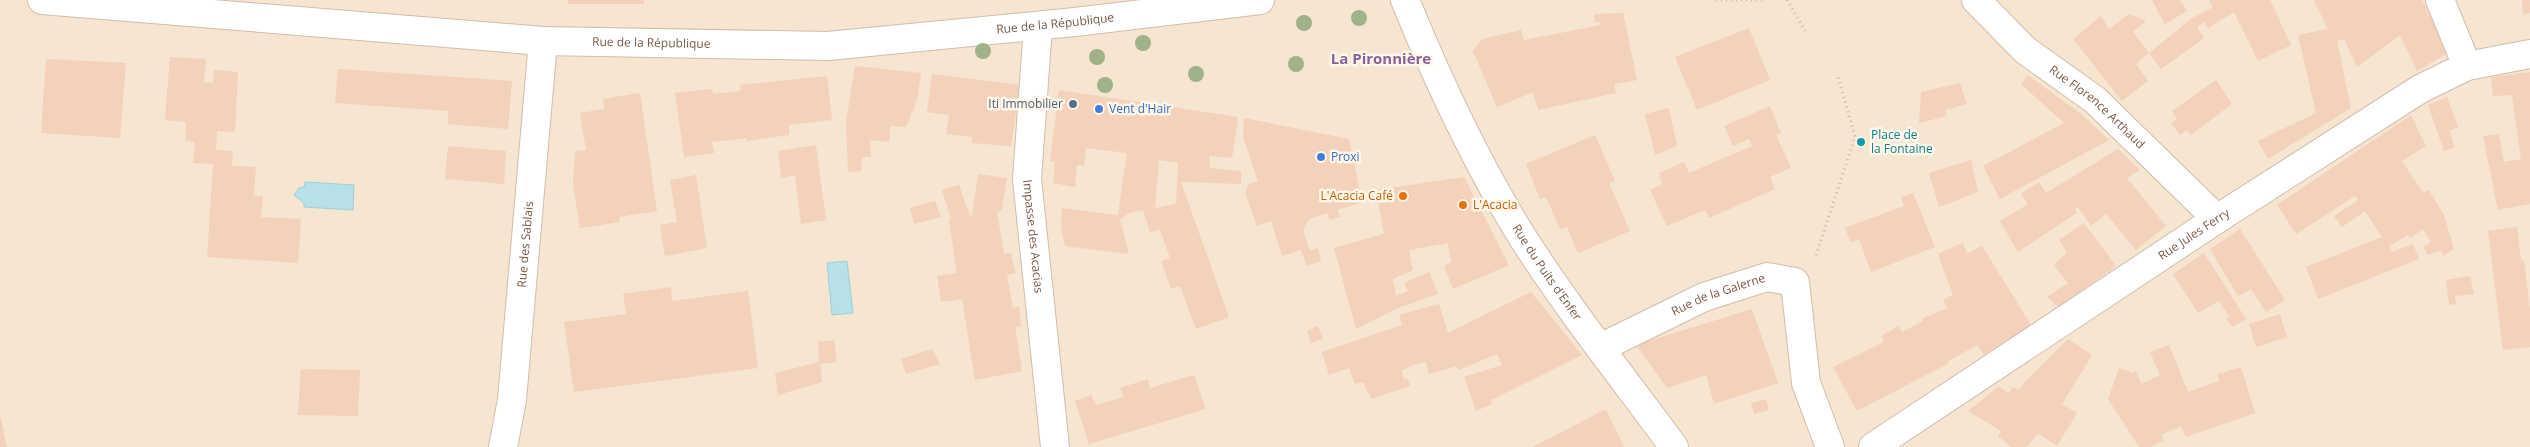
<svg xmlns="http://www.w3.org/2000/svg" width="2530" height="447" font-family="'Open Sans',sans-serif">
<rect width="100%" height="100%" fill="#fdf3e3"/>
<path fill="#f5e5d1" d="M0,0H2530V447H0Z"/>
<path fill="#b7e0e7" stroke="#9dd0da" d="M305,182L354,185L353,210L304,207V203L294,195L299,188L304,187Z
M847,261L853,313L832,315L827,263Z"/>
<path fill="#f3d1ba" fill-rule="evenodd" d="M568,0H644V4H568Z
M2152,0H2180L2187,11L2165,24Z
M2209,0H2270L2291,45L2258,61L2234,12L2208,28L2204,22L2197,27L2204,38L2161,69L2149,53L2136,64L2148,81L2122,101L2073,39L2101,16L2109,29L2129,14L2146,21L2133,32L2149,53L2191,19L2213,7Z
M2316,0H2422L2448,53L2417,71L2400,35L2357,67L2344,39L2337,41L2351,108L2268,159L2258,141L2316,113L2298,35L2328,29L2314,1Z
M2522,0H2530V13L2523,14Z
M1623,13L1637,80L1614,84L1616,93L1538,110L1533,92L1497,107L1473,51L1482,39L1521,30L1524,40L1601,25L1600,22H1595L1594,14Z
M1749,28L1770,80L1697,110L1675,57Z
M170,57L206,59L204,82L213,83L214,70L238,72L235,132L217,131L216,150L233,151L232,166L256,167L254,196H263L261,217L301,219L298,263L207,257L213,164L193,163L195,142L185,141L186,122L165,120Z
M46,59L126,63L120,138L41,133Z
M855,66L921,73L917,100L906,127L890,126L889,142L870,140L871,157H862L861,171L848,172L846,123Z
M338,69L512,81L508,129L448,124V111L335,103Z
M2530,72V204L2498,210L2483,136L2499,134L2504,162L2521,159L2512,95L2493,96L2491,77Z
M932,74L1020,85L1011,146L971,143L973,137L946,134L949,115L927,112Z
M2028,75L2081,114L2109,140L2000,199L1983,166L2064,123L2021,84Z
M827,76L832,120L789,125V135L747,141V138L712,142L714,153L684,157L675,93L712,89L713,94L741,91L740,85Z
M2216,80L2232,104L2191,135L2186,130L2180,135L2171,123L2177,119L2172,111Z
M1960,83L1967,104L1945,110L1947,116L1919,123L1921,92Z
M1059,90L1238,117L1232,158L1209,156L1210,168L1241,171V184L1181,182L1229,317L1196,329L1180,286L1171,289L1161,261L1170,258L1160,230L1150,232L1143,210L1129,213L1120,220L1129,254L1065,246L1061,226L1062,208L1118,215L1127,153L1086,148L1084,166L1077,165L1075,187L1053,183L1055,162L1050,161ZM1159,160L1178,163L1176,204L1155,208Z
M640,93L657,211L619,217L620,222L580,228L573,184L575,151L586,150L580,113L605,109L603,99Z
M2447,97L2458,127L2449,131L2455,147L2444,151L2428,105Z
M1770,106L1781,133L1776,135L1791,168L1770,177L1775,189L1709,218L1705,210L1667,226L1650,190L1662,184L1659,173L1684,162L1689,173L1752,146L1749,139L1733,146L1724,126Z
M1669,108L1677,146L1655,155L1645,114Z
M2411,115L2426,146L2402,161L2423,193L2429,190L2444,215L2454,249L2443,256L2441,250L2428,255L2423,247L2431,242L2423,229L2410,238L2408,235L2389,246L2392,252L2413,244L2419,259L2318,299L2306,267L2382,237L2365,211L2342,227L2334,216L2358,200L2355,196L2296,234L2277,205Z
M1244,118L1349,139L1362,202L1337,210L1340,217L1330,220L1327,213L1309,219L1303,231L1310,251L1318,248L1321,261L1307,266L1301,250L1282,256L1271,221L1257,226L1245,193L1249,184L1258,181L1243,137Z
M1595,135L1615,181L1609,183L1630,231L1578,253L1567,227L1560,229L1546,197L1540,199L1526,164Z
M816,145L826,220L801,224L795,175L781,178L778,151Z
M448,146L506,151L504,184L445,179Z
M2118,149L2140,170L2127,178L2166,226L2136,250L2106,214L2091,226L2078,207L2075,209L2077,213L2018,252L2000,221L2028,204L2021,194L2039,182L2046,193Z
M1971,160L1978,192L1939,207L1929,173Z
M978,174L1007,178L1002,210L997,212L1004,254L1011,253L1015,273L1007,275L1013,308L1019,306L1021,326L1015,327L1022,371L975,380L962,299L941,302L937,276L957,273L949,220L951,219L942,190L959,185L970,216L972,215Z
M696,175L707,248L665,256L660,225L677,222L670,180Z
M1464,177L1509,265L1453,289L1444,266L1451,262L1448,243L1409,250L1413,270L1393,279L1396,296L1408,291L1404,283L1429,272L1438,294L1398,308L1356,329L1334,248L1384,234L1376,190Z
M1913,193L1935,247L1871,272L1859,239L1851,243L1845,228L1904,206L1901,197Z
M935,201L941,217L914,224L910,208Z
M2084,223L2116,266L2058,307L2047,297L2068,283L2054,265L2067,252L2059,240Z
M2517,227L2521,260L2524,261L2530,309V347L2503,350L2488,231Z
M2240,229L2285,300L2266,312L2251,289L2238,296L2210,249Z
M1963,243L1967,254L1982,246L2031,325L1983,355L1978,345L1948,361L1949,363L1857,411L1833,367L1884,342L1881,336L1899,326L1902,332L1923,321L1922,319L1947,308L1943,300L1953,295L1938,254Z
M2204,253L2246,319L2232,327L2226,318L2229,316L2219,301L2198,313L2173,274Z
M2470,276L2474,294L2455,296L2456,304L2449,305L2446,280Z
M671,287L672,301L748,291L758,368L574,392L564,322L626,314L623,294Z
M1531,292L1582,355L1491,400L1492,404L1476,411L1464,377L1502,365L1497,354L1461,369L1458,370L1456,366L1429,374L1426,362L1416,364L1402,370L1404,380L1408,379L1410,386L1374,398H1371L1363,382L1355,384L1349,368L1329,375L1322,352L1402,325L1399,315L1439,304L1448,333Z
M1752,309L1778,383L1714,404L1706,375L1667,388L1638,348L1639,344Z
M2280,314L2287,337L2256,347L2249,324Z
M1318,326L1323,339L1311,343L1307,331Z
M2068,339L2092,355L2062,404L2077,413L2057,446L2038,433L2027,447H2011L1998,436L2001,431L1968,411L1998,387L2009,393L2013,387L2019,390L2027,380Z
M834,340L837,362L820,364L822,382L778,395L775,373L819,362L818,342Z
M2169,345L2188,392L2219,381L2217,374L2241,367L2255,413L2186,437L2181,426L2161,435L2164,440L2151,447H2139L2108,399L2119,368L2132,373L2136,371L2141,384L2160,375L2150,352Z
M932,349L940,364L906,374L901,359Z
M301,369L360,370L358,416L298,415Z
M1194,375L1206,409L1089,444L1075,401L1091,395L1096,405L1124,397L1120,388L1148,379L1150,388Z
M1766,399L1769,410L1754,414L1751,403Z
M1606,409L1624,447H1533Z
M0,418H1L7,447H0Z"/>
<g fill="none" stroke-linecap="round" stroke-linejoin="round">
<g stroke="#d1bdac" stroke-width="30">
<g id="minor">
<path id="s1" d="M1976,0L2025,50L2095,100L2217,219"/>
<path d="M2440,0L2467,66"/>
<path id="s2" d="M1038,26L1027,179L1055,447"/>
<path id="s3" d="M1600,348L1704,297L1767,277L1795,282L1806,383L1830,447"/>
<path id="s4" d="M503,447L512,400L543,41"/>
<path id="s5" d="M1873,447L2217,219L2420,89L2467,66L2530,54"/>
</g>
</g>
<g stroke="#d1bdac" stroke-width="30">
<g id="tertiary">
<path id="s6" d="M42,0L543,41L828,46L1075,22L1260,0"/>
<path id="s7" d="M1405,0C1438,81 1476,163 1523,238C1569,310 1623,378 1674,447"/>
</g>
</g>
<path stroke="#d8b49d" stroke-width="3" stroke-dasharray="1 4" stroke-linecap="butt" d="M1716,0H1766
M1787,0L1807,34
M1816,255L1855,137L1838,77"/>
<use href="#minor" stroke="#fff" stroke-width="28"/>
<use href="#tertiary" stroke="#fff" stroke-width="28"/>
</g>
<g fill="#9fb289">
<circle cx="1359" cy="18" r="8"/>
<circle cx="1304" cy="23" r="8"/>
<circle cx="1143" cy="43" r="8"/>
<circle cx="983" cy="51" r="8"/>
<circle cx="1097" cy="57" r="8"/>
<circle cx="1296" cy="64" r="8"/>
<circle cx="1196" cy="74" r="8"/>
<circle cx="1105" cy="85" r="8"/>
</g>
<circle fill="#5c6f8a" stroke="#fff7ea" stroke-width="2" cx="1073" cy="104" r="5"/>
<g fill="#3f7fe0" stroke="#fff7ea" stroke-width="2">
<circle cx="1099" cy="109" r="5"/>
<circle cx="1321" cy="157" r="5"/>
</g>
<circle fill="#0f9aa8" stroke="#fff7ea" stroke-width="2" cx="1861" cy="142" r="5"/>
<g fill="#e8710a" stroke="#fff7ea" stroke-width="2">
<circle cx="1403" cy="196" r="5"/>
<circle cx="1463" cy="205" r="5"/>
</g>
<g text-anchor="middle" stroke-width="5" stroke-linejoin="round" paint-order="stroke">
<g font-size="12" fill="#765948" stroke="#fff7ea">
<text dy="4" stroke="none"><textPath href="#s6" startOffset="1016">Rue de la République</textPath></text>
<text dy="4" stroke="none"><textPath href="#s6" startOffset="611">Rue de la République</textPath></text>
<text dy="4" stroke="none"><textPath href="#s1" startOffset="162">Rue Florence Arthaud</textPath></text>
<text dy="4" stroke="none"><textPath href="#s5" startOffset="385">Rue Jules Ferry</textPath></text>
<text dy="4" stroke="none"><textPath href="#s2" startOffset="211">Impasse des Acacias</textPath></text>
<text dy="4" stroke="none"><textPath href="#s4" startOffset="204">Rue des Sablais</textPath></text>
<text dy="4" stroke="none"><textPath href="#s7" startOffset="308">Rue du Puits d'Enfer</textPath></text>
<text dy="4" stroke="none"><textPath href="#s3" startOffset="130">Rue de la Galerne</textPath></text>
</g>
<g font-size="12" fill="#4e5e75" stroke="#fff7ea" text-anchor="end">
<text x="1063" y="108">Iti Immobilier</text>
</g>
<g font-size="12" fill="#366cbe" stroke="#fff7ea" text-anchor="start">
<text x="1109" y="113">Vent d'Hair</text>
<text x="1331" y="161">Proxi</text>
</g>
<g font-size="12" fill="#0d838f" stroke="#fff7ea" text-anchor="start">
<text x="1871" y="139">Place de<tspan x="1871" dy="14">la Fontaine</tspan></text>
</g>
<g font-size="12" fill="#c56008" stroke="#fff7ea" text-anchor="end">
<text x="1393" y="200">L'Acacia Café</text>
<text x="1473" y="209" text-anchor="start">L'Acacia</text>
</g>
<g font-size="15" font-weight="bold" fill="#88639a" stroke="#fff7ea">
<text x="1381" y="64">La Pironnière</text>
</g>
</g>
</svg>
